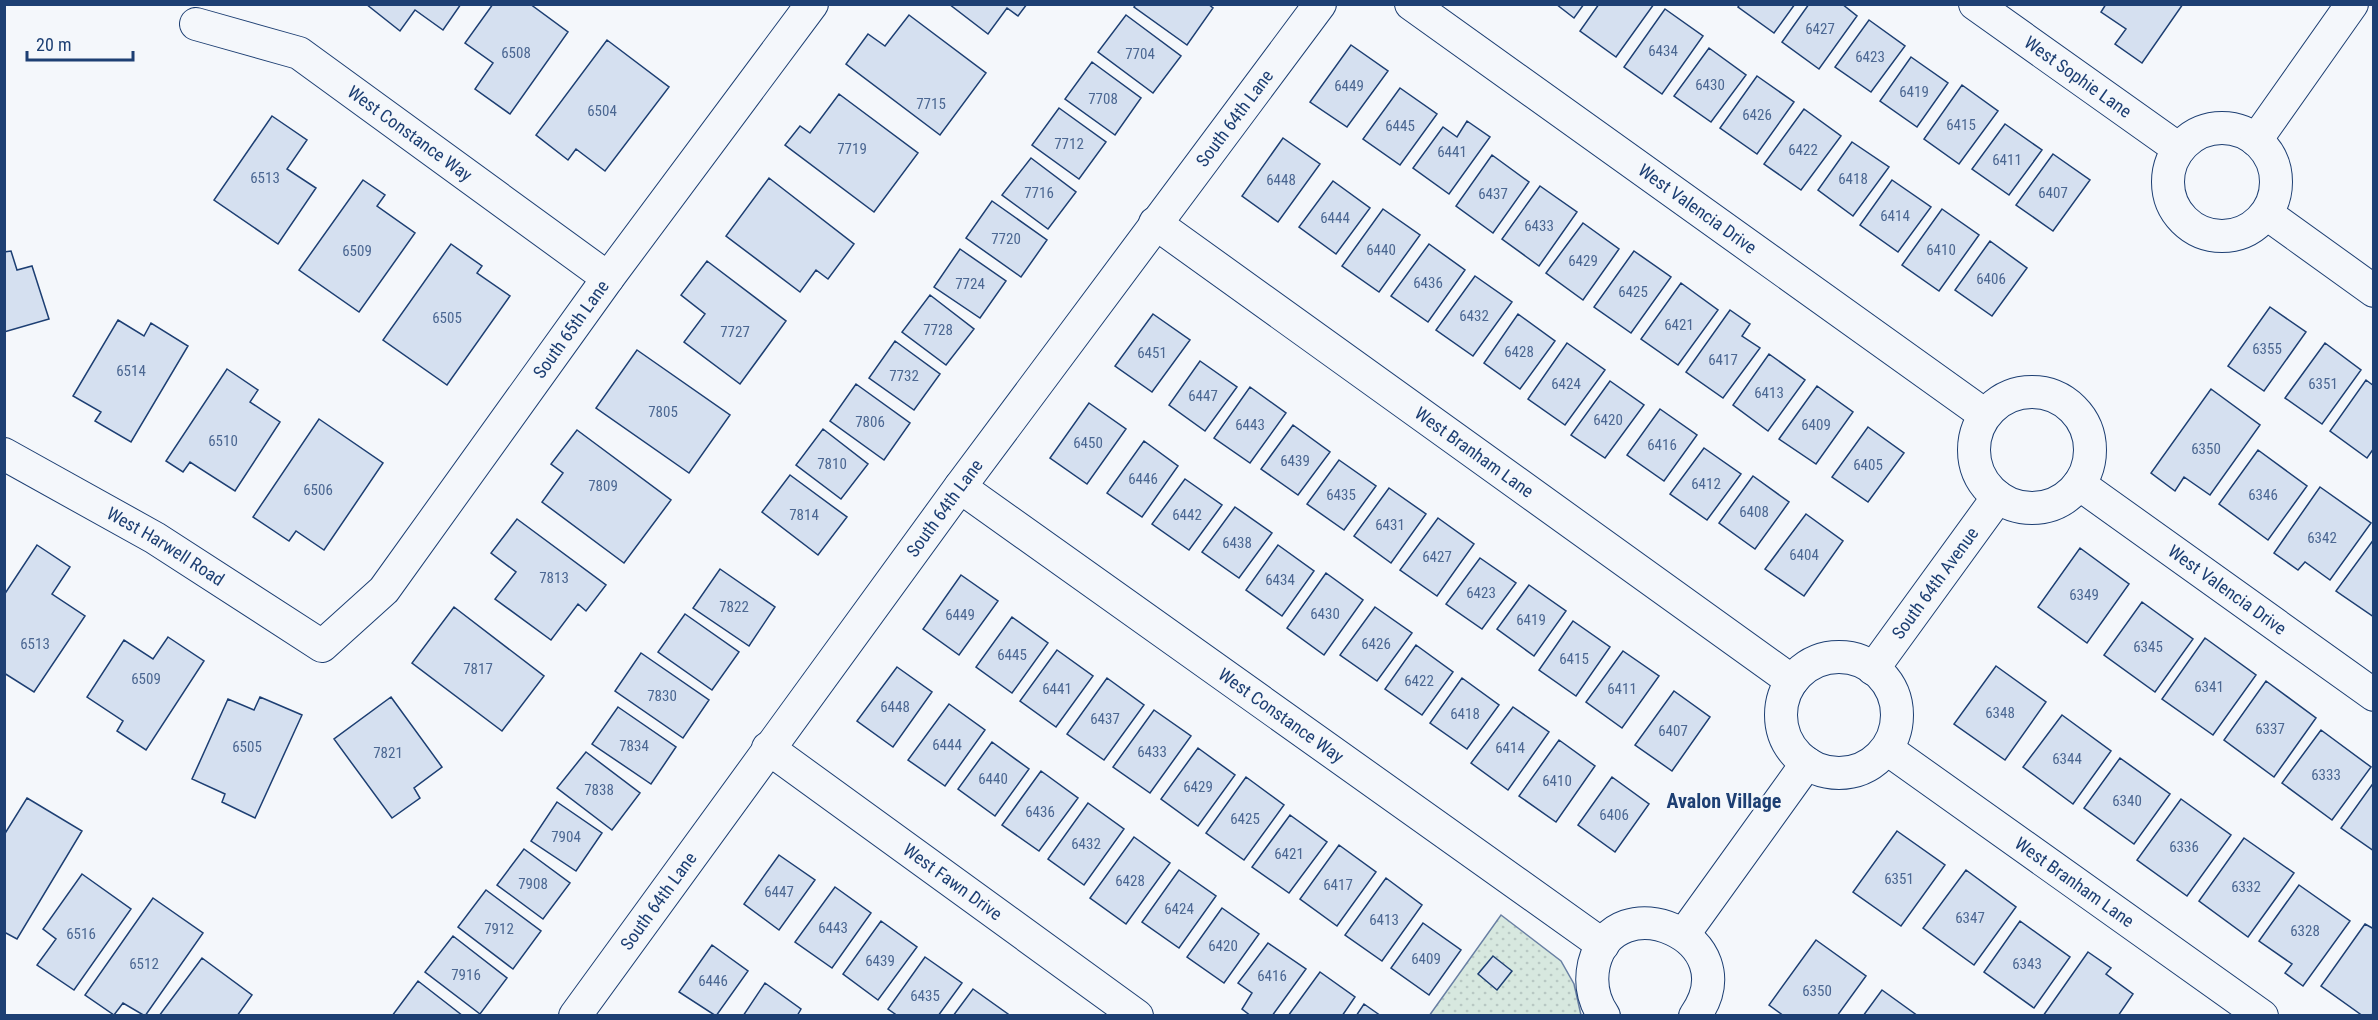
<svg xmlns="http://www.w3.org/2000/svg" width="2378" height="1020" font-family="'Roboto Condensed',sans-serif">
<defs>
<pattern id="park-dots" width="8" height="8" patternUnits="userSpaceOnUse" patternTransform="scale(1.5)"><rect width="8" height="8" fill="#d7e8df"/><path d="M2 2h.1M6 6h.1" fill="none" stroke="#b8c8c3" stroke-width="1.8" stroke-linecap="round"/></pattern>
</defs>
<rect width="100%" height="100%" fill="#f4f7fb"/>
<path fill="url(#park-dots)" stroke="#687fa3" stroke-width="1.5" d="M1501,915L1561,961L1574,984L1581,1015L1429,1016Z"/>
<path fill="#d5e0f0" stroke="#1d3f73" stroke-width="1.5" d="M366,4H461L443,30L415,10L400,31Z
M493,4H530L568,32L510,114L475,89L493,63L465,43Z
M949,4H1027L1018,16L1007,8L988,34Z
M1136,4H1208L1213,8L1187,45L1134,7Z
M1556,4H1584L1574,18Z
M1599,4H1654L1616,57L1580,31Z
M1740,4H1795L1774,33L1738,7Z
M1809,4H1842L1857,16L1819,69L1782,42Z
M2106,4H2183L2142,63L2115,44L2126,29L2101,12Z
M1665,9L1703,36L1662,94L1624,67Z
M909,15L986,73L940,135L846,64L868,34L885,46Z
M1126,15L1181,56L1153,93L1098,52Z
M1869,20L1905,46L1871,92L1835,67Z
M607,40L669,87L605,171L576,149L568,160L536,135Z
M1351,45L1388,71L1347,127L1310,102Z
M1709,48L1746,75L1711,122L1674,96Z
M1911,57L1948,83L1917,127L1880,101Z
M1092,62L1141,98L1115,135L1065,99Z
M1757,76L1794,102L1757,154L1720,128Z
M1962,85L1998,111L1959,164L1924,139Z
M1400,88L1437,114L1400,165L1363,139Z
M839,94L918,153L874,212L785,145L800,126L810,133Z
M1059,108L1106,142L1079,179L1032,145Z
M1804,109L1841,136L1801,190L1764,164Z
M272,116L307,140L287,169L316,188L278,244L214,200Z
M1467,121L1490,137L1449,194L1413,168L1443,127L1457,137Z
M2005,124L2042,150L2009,195L1972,169Z
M1283,138L1320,164L1278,222L1242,196Z
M1852,142L1889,167L1853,216L1818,190Z
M2053,154L2090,180L2053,231L2016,205Z
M1492,155L1529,182L1493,233L1456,206Z
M1031,158L1076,192L1048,229L1002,195Z
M769,178L854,244L828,279L816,270L800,292L726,236Z
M363,180L385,195L377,206L415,233L359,312L299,270Z
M1892,180L1931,207L1898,252L1860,225Z
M1333,181L1370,208L1336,254L1299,227Z
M1540,186L1577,212L1539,266L1502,239Z
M992,201L1047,240L1021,277L966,238Z
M1383,209L1420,235L1379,292L1342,266Z
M1942,209L1979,235L1939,291L1902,265Z
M1583,223L1619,249L1583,300L1546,273Z
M1990,241L2027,268L1992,316L1955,290Z
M451,244L482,266L477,273L510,296L447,385L383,340Z
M1429,244L1465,270L1428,322L1391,296Z
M960,249L1006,281L980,318L934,287Z
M11,251L17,270L32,266L49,319L4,332V252Z
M1634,251L1671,277L1631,333L1594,307Z
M707,261L786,321L740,384L684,342L705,314L681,295Z
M1475,276L1512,302L1473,356L1436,330Z
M1681,283L1718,310L1678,365L1641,339Z
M930,295L974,329L946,365L902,332Z
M2270,307L2306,332L2264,391L2228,366Z
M1730,310L1750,324L1742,336L1760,348L1723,398L1686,372Z
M1153,314L1190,340L1152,392L1115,366Z
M1518,314L1555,341L1520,389L1484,363Z
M118,320L144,336L151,323L188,346L131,442L95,421L101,412L73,396Z
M895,341L940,374L914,410L869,378Z
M1567,343L1605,370L1565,425L1528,399Z
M2325,343L2361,370L2322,424L2285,398Z
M637,350L730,415L689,473L596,408Z
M1769,354L1805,380L1768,431L1733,405Z
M1200,361L1237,387L1205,431L1169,405Z
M227,369L258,390L250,402L280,422L235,491L190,462L183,472L166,461Z
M2366,380L2374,386V448L2367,458L2330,431Z
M1610,381L1644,405L1605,458L1571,435Z
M856,384L910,423L884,460L830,421Z
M1817,386L1853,412L1816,464L1779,439Z
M1250,387L1286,413L1250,463L1214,438Z
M2211,389L2260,425L2210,495L2184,477L2175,491L2151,473Z
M1089,403L1126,429L1087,484L1050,458Z
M1660,409L1697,435L1664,481L1627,455Z
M319,419L383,463L324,550L296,531L289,541L253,517Z
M1293,425L1330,452L1298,495L1261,469Z
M1868,427L1904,453L1868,502L1832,477Z
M823,429L868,464L841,499L796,465Z
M577,430L671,500L624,563L542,502L563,473L551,464Z
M1144,441L1178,466L1142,517L1107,493Z
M1704,448L1741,474L1707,520L1670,494Z
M2258,450L2307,486L2268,540L2219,504Z
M1339,460L1376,486L1344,530L1307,504Z
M790,475L847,517L818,555L762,512Z
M1753,476L1789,502L1755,549L1719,523Z
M1185,479L1222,505L1189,550L1152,524Z
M2320,487L2371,523L2330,580L2305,562L2298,570L2274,553Z
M1389,488L1426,514L1391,563L1354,536Z
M1235,507L1272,533L1239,578L1202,552Z
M1806,514L1843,541L1804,596L1765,569Z
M1438,518L1474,544L1437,596L1400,570Z
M517,519L606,585L586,611L578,604L551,640L495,599L516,572L491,553Z
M2374,539V617L2336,591Z
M37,545L70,567L52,594L85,616L34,692L4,673V595Z
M1278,545L1314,571L1282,616L1246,590Z
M2080,548L2129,584L2087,643L2038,607Z
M1480,558L1516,583L1482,629L1446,604Z
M720,569L775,607L749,646L693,608Z
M1326,573L1363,600L1324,655L1287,628Z
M961,575L998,601L959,655L923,629Z
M1529,585L1566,611L1534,656L1497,629Z
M2142,602L2193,639L2155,692L2104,655Z
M454,607L544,676L502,731L412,663Z
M1375,607L1412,633L1377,681L1340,655Z
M685,614L739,652L712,690L658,652Z
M1012,617L1048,643L1012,693L976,667Z
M1573,621L1610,647L1576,696L1539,670Z
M168,637L204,661L146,750L117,731L123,721L87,697L124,640L153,659Z
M2205,638L2256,675L2213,735L2162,699Z
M1416,645L1453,672L1422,715L1385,689Z
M1057,650L1093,676L1056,727L1020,701Z
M1623,651L1659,676L1622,728L1586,702Z
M641,653L709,700L683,738L615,691Z
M1996,666L2046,702L2005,760L1954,724Z
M897,667L932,692L893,747L857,721Z
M1107,678L1144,705L1104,760L1067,734Z
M1462,678L1499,705L1467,749L1430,723Z
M2266,681L2316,718L2274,777L2224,740Z
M1674,691L1710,717L1672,771L1635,745Z
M260,697L302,715L255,818L222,802L225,794L192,779L228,699L254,710Z
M391,697L442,767L414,788L420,798L392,818L334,739Z
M949,704L985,730L945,786L908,760Z
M618,707L676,747L651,784L592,744Z
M1513,707L1549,732L1508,790L1471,763Z
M1154,710L1191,736L1150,793L1113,767Z
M2062,715L2111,751L2073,804L2023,767Z
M2321,730L2371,767L2332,820L2282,783Z
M1559,740L1595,766L1556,822L1519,796Z
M992,742L1029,769L995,816L958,789Z
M1198,748L1235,775L1198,826L1161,799Z
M586,752L640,793L612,830L557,788Z
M2120,758L2170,794L2134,844L2084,808Z
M1041,771L1078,798L1039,851L1002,825Z
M1246,777L1284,805L1244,860L1206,833Z
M1612,777L1649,804L1615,852L1578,825Z
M2374,782V851L2341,828Z
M27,798L82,831L17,939L4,932V835Z
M2181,799L2231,835L2187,896L2137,860Z
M557,802L602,833L576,871L531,841Z
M1088,803L1124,829L1084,885L1048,859Z
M1290,815L1327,842L1289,893L1252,867Z
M1897,831L1945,865L1901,926L1853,892Z
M1134,837L1170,863L1126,924L1090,898Z
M2244,838L2294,873L2248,937L2199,901Z
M1339,845L1376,872L1337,926L1300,899Z
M524,849L570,883L543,919L497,885Z
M779,855L815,880L779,930L744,904Z
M1179,870L1216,896L1179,948L1142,922Z
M1966,870L2016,907L1974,965L1923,928Z
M82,874L131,909L74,990L37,965L56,939L43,929Z
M1386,878L1422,905L1382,961L1345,935Z
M2299,885L2350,921L2303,986L2285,973L2292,964L2259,941Z
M835,887L871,913L832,968L795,942Z
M486,890L541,931L513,969L458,927Z
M153,898L203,933L145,1016L123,1003L114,1015L85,995Z
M1222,908L1259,934L1224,983L1187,957Z
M881,921L917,947L878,1000L843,974Z
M2020,921L2070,957L2034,1008L1984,972Z
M1423,923L1461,950L1429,995L1391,968Z
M2365,924L2374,929V1012L2371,1016H2363L2321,986Z
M453,936L507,978L480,1014L425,972Z
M1816,940L1866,976L1837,1016H1784L1769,1005Z
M1268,943L1306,969L1272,1016H1251L1242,1009L1252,993L1238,983Z
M712,945L748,971L716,1016L679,992Z
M2088,952L2111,968L2106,974L2133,994L2118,1016H2043Z
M1493,956L1512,971L1497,990L1478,974Z
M925,957L962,983L938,1016H898L888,1009Z
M202,958L252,995L237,1016H159Z
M1320,972L1355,997L1342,1016H1288Z
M418,981L463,1016H392Z
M765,983L801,1009L797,1016H743Z
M973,989L1008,1014L1007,1016H953Z
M1882,990L1918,1016H1863Z
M1364,1004L1381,1016H1356Z"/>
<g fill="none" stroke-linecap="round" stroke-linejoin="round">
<g stroke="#1d3f73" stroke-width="34">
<g id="street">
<path id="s1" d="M1411,4L1985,415"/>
<path id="s2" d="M1975,4L2179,149"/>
<path id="s3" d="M196,24L299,53L608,278"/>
<circle cx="2222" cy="182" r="54"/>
<path d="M2256,140L2352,4"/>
<path d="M2267,214L2374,291"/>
<path id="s4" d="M1155,223L1792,681"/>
<circle cx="2032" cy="450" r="58"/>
<path id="s5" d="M4,454L155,538L322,646L384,590L608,278L812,4"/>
<path id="s6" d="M2079,484L2374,695"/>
<path id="s7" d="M960,487L1603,945"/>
<circle cx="1839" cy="715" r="58"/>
<path id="s8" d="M1873,669L1998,497"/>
<path id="s9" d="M768,748L1137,1016"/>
<path id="s10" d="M1887,749L2262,1016"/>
<path d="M1684,934L1807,763"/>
<path id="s11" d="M575,1016L960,487L1320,4"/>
<path d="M1604,1016C1593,1000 1590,982 1594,964C1615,881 1750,938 1695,1016"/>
</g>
</g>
<use href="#street" stroke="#f4f7fb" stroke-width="32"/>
</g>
<g text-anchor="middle" stroke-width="4.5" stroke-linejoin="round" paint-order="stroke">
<g font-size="15" fill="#4b6792">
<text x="1820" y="34">6427</text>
<text x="1663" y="56">6434</text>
<text x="516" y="58">6508</text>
<text x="1140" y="59">7704</text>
<text x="1870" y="62">6423</text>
<text x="1710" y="90">6430</text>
<text x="1349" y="91">6449</text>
<text x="1914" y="97">6419</text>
<text x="1103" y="104">7708</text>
<text x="931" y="109">7715</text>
<text x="602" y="116">6504</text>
<text x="1757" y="120">6426</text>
<text x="1961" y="130">6415</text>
<text x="1400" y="131">6445</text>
<text x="1069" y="149">7712</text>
<text x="852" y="154">7719</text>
<text x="1803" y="155">6422</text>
<text x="1452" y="157">6441</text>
<text x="2007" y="165">6411</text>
<text x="265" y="183">6513</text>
<text x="1853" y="184">6418</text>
<text x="1281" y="185">6448</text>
<text x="1039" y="198">7716</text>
<text x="2053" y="198">6407</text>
<text x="1493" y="199">6437</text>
<text x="1895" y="221">6414</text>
<text x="1335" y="223">6444</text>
<text x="1539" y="231">6433</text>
<text x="1006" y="244">7720</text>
<text x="1381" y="255">6440</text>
<text x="1941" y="255">6410</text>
<text x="357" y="256">6509</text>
<text x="1583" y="266">6429</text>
<text x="1991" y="284">6406</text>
<text x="1428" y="288">6436</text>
<text x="970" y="289">7724</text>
<text x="1633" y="297">6425</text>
<text x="1474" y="321">6432</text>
<text x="447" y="323">6505</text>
<text x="1679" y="330">6421</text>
<text x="938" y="335">7728</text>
<text x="735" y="337">7727</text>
<text x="2267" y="354">6355</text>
<text x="1519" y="357">6428</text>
<text x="1152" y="358">6451</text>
<text x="1723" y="365">6417</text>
<text x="131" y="376">6514</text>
<text x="904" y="381">7732</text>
<text x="1566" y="389">6424</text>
<text x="2323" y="389">6351</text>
<text x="1769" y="398">6413</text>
<text x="1203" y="401">6447</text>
<text x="663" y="417">7805</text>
<text x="1608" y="425">6420</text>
<text x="870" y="427">7806</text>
<text x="1250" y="430">6443</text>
<text x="1816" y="430">6409</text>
<text x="223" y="446">6510</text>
<text x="1088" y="448">6450</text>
<text x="1662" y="450">6416</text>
<text x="2206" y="454">6350</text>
<text x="1295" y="466">6439</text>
<text x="832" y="469">7810</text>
<text x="1868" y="470">6405</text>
<text x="1143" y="484">6446</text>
<text x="1706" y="489">6412</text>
<text x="603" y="491">7809</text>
<text x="318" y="495">6506</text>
<text x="1341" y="500">6435</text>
<text x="2263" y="500">6346</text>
<text x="1754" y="517">6408</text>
<text x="804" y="520">7814</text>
<text x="1187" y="520">6442</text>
<text x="1390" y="530">6431</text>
<text x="2322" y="543">6342</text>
<text x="1237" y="548">6438</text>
<text x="1804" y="560">6404</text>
<text x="1437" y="562">6427</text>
<text x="554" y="583">7813</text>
<text x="1280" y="585">6434</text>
<text x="1481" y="598">6423</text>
<text x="2084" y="600">6349</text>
<text x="734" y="612">7822</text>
<text x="1325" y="619">6430</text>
<text x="960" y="620">6449</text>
<text x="1531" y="625">6419</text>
<text x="35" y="649">6513</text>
<text x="1376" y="649">6426</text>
<text x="2148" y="652">6345</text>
<text x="1012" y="660">6445</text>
<text x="1574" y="664">6415</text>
<text x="478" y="674">7817</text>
<text x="146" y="684">6509</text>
<text x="1419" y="686">6422</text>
<text x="2209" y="692">6341</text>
<text x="1057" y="694">6441</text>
<text x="1622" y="694">6411</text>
<text x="662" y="701">7830</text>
<text x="895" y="712">6448</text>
<text x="2000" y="718">6348</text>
<text x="1465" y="719">6418</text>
<text x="1105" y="724">6437</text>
<text x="2270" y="734">6337</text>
<text x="1673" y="736">6407</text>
<text x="947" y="750">6444</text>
<text x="634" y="751">7834</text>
<text x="247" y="752">6505</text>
<text x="1510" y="753">6414</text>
<text x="1152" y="757">6433</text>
<text x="388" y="758">7821</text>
<text x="2067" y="764">6344</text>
<text x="2326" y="780">6333</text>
<text x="993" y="784">6440</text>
<text x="1557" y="786">6410</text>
<text x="1198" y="792">6429</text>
<text x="599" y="795">7838</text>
<text x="2127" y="806">6340</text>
<text x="1040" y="817">6436</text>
<text x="1614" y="820">6406</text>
<text x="1245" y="824">6425</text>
<text x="566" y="842">7904</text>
<text x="1086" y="849">6432</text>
<text x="2184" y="852">6336</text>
<text x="1289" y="859">6421</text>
<text x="1899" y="884">6351</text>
<text x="1130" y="886">6428</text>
<text x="533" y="889">7908</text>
<text x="1338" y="890">6417</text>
<text x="2246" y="892">6332</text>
<text x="779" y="897">6447</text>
<text x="1179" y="914">6424</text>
<text x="1970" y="923">6347</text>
<text x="1384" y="925">6413</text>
<text x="833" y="933">6443</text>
<text x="499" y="934">7912</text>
<text x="2305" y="936">6328</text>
<text x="81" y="939">6516</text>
<text x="1223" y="951">6420</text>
<text x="1426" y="964">6409</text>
<text x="880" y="966">6439</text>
<text x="144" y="969">6512</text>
<text x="2027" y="969">6343</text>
<text x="466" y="980">7916</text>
<text x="1272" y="981">6416</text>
<text x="713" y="986">6446</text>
<text x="1817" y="996">6350</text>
<text x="925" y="1001">6435</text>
</g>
<g font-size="18" fill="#1d3f73" stroke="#f4f7fb">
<text dy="6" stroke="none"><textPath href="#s2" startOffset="126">West Sophie Lane</textPath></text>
<text dy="6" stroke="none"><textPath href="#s11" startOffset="1114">South 64th Lane</textPath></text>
<text dy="6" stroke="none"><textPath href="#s3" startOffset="244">West Constance Way</textPath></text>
<text dy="6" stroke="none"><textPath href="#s1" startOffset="352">West Valencia Drive</textPath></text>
<text dy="6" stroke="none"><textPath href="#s5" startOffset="776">South 65th Lane</textPath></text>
<text dy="6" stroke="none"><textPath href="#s4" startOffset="393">West Branham Lane</textPath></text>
<text dy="6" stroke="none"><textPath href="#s11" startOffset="628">South 64th Lane</textPath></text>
<text dy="6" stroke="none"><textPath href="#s5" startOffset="186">West Harwell Road</textPath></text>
<text dy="6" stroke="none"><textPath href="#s8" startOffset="106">South 64th Avenue</textPath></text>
<text dy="6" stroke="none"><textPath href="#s6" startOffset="182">West Valencia Drive</textPath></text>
<text dy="6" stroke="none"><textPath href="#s7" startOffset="394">West Constance Way</textPath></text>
<text dy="6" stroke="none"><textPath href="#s9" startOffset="228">West Fawn Drive</textPath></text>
<text dy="6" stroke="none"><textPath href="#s10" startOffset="230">West Branham Lane</textPath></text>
<text dy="6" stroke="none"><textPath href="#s11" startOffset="142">South 64th Lane</textPath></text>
</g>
<g font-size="20" font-weight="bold" fill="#1d3f73" stroke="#f4f7fb">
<text x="1724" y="808">Avalon Village</text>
</g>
</g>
<rect width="2378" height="1020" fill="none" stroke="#1d3f73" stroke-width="12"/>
<path d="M27 51v9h106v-9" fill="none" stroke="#1d3f73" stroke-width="3"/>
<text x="36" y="51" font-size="18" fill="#1d3f73" stroke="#f4f7fb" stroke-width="4.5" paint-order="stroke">20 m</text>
</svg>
